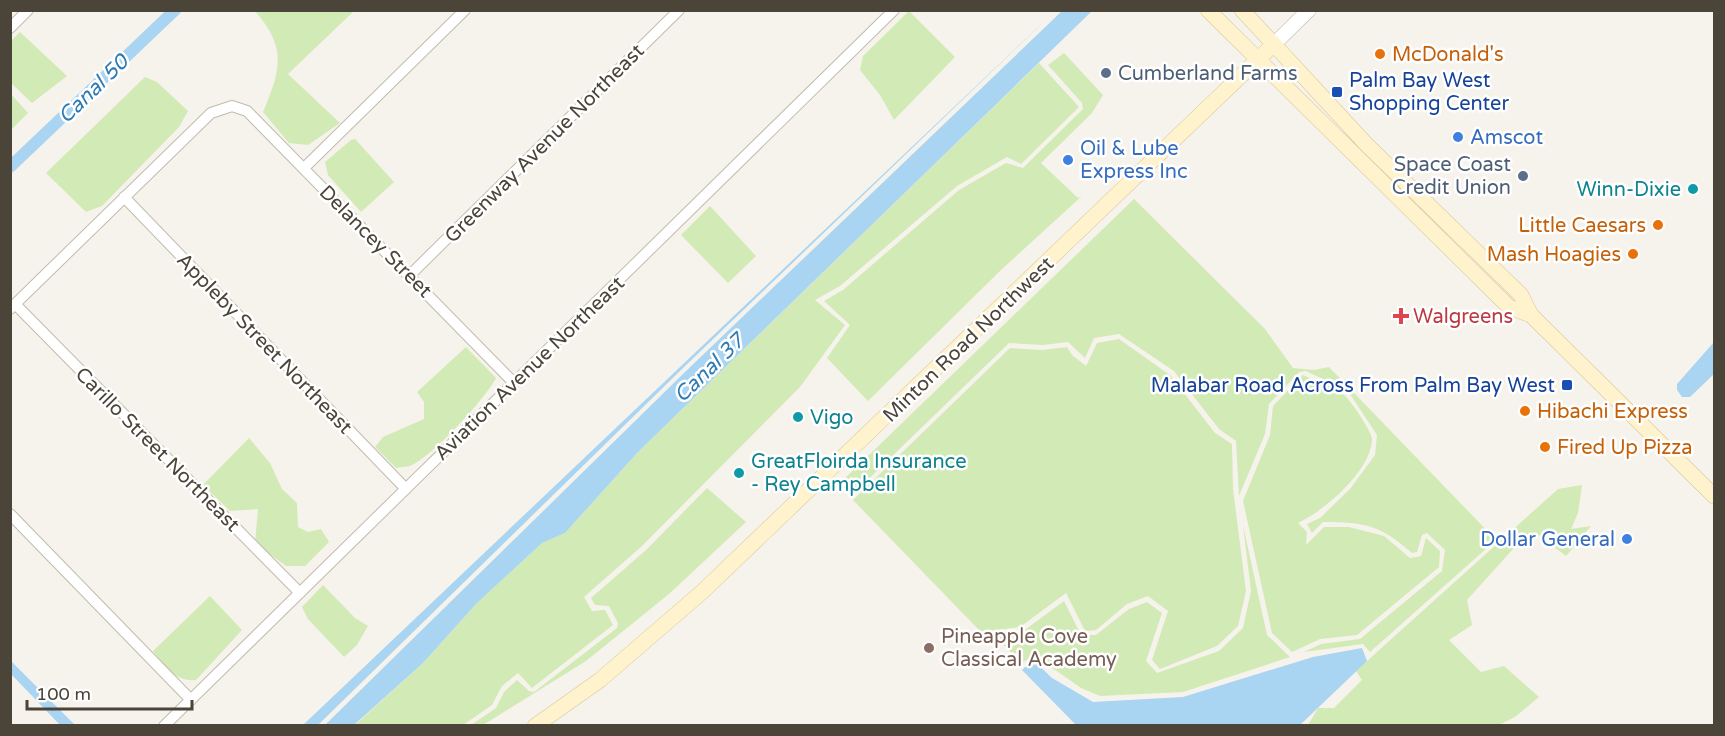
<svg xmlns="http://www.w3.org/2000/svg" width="1725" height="736" font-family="'Varela Round',sans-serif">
<rect width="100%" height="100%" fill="#f6f3ec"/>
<path fill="#d2eab5" d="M255,11H354L288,74L340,123L308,145L289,143L263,112C281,69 287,48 255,11Z
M909,11L955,57L894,120L880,95L860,70L863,56Z
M20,32L67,76L32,103L11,83V41Z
M1064,53L1103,95L1092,113L1041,163L1078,198L1082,196L1002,269L868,401L827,358L850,325L824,301L843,290L959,190L1006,163L1023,168L1083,109L1082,103L1048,65Z
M1039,63L1079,107L1021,164L1007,157L957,186L840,286L815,300L845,325L800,387L642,546L584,597L592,611L605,610L613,625L532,688L518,673L502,686L492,705L463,725L354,726L423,663L476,604L542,543L565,533L638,452Z
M145,77L157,82L188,111L179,127L102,206L86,212L46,173Z
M11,94L28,113L11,130Z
M355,139L394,182L361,212L328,175L325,162L351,140Z
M1134,199L1265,329L1293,368L1314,370L1329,367L1496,540L1370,652L1363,644L1304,652L1321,644L1360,639L1442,571L1445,550L1427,533L1422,535L1417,552L1412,553C1380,525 1365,522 1323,522L1312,533L1307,524L1320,518L1350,489L1375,455L1377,435L1348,391L1306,371L1299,372L1269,404L1265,434L1239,496L1236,441L1219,429L1174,371L1119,334L1094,338L1085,358L1068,342L1043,345L1009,343L851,496L839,484Z
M710,206L756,256L728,283L681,235Z
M1119,339L1170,375L1215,433L1232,444L1233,489L1246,591L1238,626L1217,646L1160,669L1152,660L1168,611L1148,596L1127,604L1096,630L1085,631L1066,593L1020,627L981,632L853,500L1010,348L1042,350L1067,347L1072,355L1086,366L1097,343Z
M466,347L496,378C485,399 432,457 410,466C406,467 400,467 396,468L375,447L383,437L424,419V402L417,392Z
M1303,375C1315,381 1335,386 1345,396C1351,401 1372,432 1372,439C1372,470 1324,511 1298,523L1307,532L1306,545L1324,527H1349L1384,536L1410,558L1421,556L1426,538L1440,551L1439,567L1357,635L1320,639L1292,652L1272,633L1243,501L1270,435L1273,406Z
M249,438L270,463L282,489L297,503L298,527L308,532L321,529L329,542L305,566H286L255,543L258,509L230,511L203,485Z
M1582,485L1578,513L1571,529L1591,526L1566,556L1537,534L1513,549L1467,600L1472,625L1449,640L1481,672L1504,666L1539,697L1515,717L1499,725H1308L1318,708H1334L1362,680L1356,671L1367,661L1558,489Z
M707,488L746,522L669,594L586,661L483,725H471L496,708L504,692L517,680L529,691L534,692L617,628L618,623L609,606L595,605L591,598L646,550Z
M1243,525L1267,635L1290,657L1183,692L1100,696L1081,688L1034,655L1022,663L993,635L1022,632L1064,601L1081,635H1096L1129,609L1147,602L1162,613L1146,661L1157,673L1219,651L1243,628L1251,591Z
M323,585L355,618L368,626L357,645L344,657L308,619L302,607Z
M210,596L242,630L196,680C175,682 165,666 153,651Z"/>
<path fill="#a9d4f2" d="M1055,11L682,369L318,725H303Z
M1062,11H1092L638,452L565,533L542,543L476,604L423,663L354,725H325L685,372Z
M1714,342V374L1690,397H1682L1677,390V384Z
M1362,648L1367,661L1300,725H1076L1022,670L1033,660L1052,678L1093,702L1183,697L1313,657Z
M10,661H11L75,725H60L11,674Z"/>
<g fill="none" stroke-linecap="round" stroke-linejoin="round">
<path stroke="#a9d4f2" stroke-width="12" d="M10,167L175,10"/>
<g stroke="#c2bbae" stroke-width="12">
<path id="minor" d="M10,28L28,10
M304,168L465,10
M124,197L406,489
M410,275L679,10
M15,304L300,593
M10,309L211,113L232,106L247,111L514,383
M10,514L191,700
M164,726L894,10"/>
</g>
<g stroke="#c2bbae" stroke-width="15">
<path id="tertiary" d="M1273,45L1309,10"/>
</g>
<g stroke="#d6c79b" stroke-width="16">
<path id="secondary" d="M1208,10L1509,307L1531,315
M1242,10L1366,144L1521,295L1531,315L1714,496
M535,726L600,680L702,592L1273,45"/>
</g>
<use href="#minor" stroke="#fff" stroke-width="10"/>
<use href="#tertiary" stroke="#fff" stroke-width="14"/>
<use href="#secondary" stroke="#fff3cd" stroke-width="15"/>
</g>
<g fill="#e8710a" stroke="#fff" stroke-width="2">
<circle cx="1380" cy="54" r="6"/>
<circle cx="1658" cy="225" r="6"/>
<circle cx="1633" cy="254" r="6"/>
<circle cx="1525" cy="411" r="6"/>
<circle cx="1545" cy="447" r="6"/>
</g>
<g fill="#5c6f8a" stroke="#fff" stroke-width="2">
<circle cx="1106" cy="73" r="6"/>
<circle cx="1523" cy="176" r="6"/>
</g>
<g fill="#1a4fb4" stroke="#fff" stroke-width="2">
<rect x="1331" y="86" width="12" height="12" rx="3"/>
<rect x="1561" y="379" width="12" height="12" rx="3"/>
</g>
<g fill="#3f7fe0" stroke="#fff" stroke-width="2">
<circle cx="1458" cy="137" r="6"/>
<circle cx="1068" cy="160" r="6"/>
<circle cx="1627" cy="539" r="6"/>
</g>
<g fill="#0f9aa8" stroke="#fff" stroke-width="2">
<circle cx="1693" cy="189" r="6"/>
<circle cx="798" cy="417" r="6"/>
<circle cx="739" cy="473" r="6"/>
</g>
<path fill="#e0444e" stroke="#fff" stroke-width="2" d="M1398 307h6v6h6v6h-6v6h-6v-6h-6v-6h6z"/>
<circle fill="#8d6e63" stroke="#fff" stroke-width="2" cx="929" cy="648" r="6"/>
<g text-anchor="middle" stroke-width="5" stroke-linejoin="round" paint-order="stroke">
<g font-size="20" fill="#c56008" stroke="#fff" text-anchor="start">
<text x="1392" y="61">McDonald's</text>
<text x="1646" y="232" text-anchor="end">Little Caesars</text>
<text x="1621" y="261" text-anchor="end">Mash Hoagies</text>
<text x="1537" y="418">Hibachi Express</text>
<text x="1557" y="454">Fired Up Pizza</text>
</g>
<g font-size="20" fill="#4e5e75" stroke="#fff" text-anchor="start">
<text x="1118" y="80">Cumberland Farms</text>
<text x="1511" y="171" text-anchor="end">Space Coast<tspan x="1511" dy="23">Credit Union</tspan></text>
</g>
<g font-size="20" fill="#164399" stroke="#fff" text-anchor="start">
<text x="1349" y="87">Palm Bay West<tspan x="1349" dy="23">Shopping Center</tspan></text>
<text x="1555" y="392" text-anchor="end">Malabar Road Across From Palm Bay West</text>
</g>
<g font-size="20" fill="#366cbe" stroke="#fff" text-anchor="start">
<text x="1470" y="144">Amscot</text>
<text x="1080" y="155">Oil &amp; Lube<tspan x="1080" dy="23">Express Inc</tspan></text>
<text x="1615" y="546" text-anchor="end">Dollar General</text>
</g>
<g font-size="20" fill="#4b4439" stroke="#fff">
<text transform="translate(544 143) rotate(-45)" y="7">Greenway Avenue Northeast</text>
<text transform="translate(376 241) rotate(45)" y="7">Delancey Street</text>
<text transform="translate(968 339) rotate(-44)" y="7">Minton Road Northwest</text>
<text transform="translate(265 343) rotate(46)" y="7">Appleby Street Northeast</text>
<text transform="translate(529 368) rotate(-44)" y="7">Aviation Avenue Northeast</text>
<text transform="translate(158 449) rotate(45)" y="7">Carillo Street Northeast</text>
</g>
<g font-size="20" fill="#0d838f" stroke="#fff" text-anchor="start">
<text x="1681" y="196" text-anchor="end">Winn-Dixie</text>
<text x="810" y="424">Vigo</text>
<text x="751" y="468">GreatFloirda Insurance<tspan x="751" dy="23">- Rey Campbell</tspan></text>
</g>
<g font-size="20" fill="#be3a42" stroke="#fff" text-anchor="start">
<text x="1413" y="323">Walgreens</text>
</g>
<g font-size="20" fill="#785e54" stroke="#fff" text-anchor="start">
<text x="941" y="643">Pineapple Cove<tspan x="941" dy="23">Classical Academy</tspan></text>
</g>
<g font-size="21" font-style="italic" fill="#2e7ab2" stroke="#fff">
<text transform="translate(93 89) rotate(-44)" y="7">Canal 50</text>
<text transform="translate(709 368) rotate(-44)" y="7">Canal 37</text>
</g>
</g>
<rect width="1725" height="736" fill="none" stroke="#4b4439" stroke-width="24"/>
<path d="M27 700v9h165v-9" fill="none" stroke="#4b4439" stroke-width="3"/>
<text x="36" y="700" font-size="18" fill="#4b4439" stroke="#ffffff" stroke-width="4.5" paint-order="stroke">100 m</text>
</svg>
